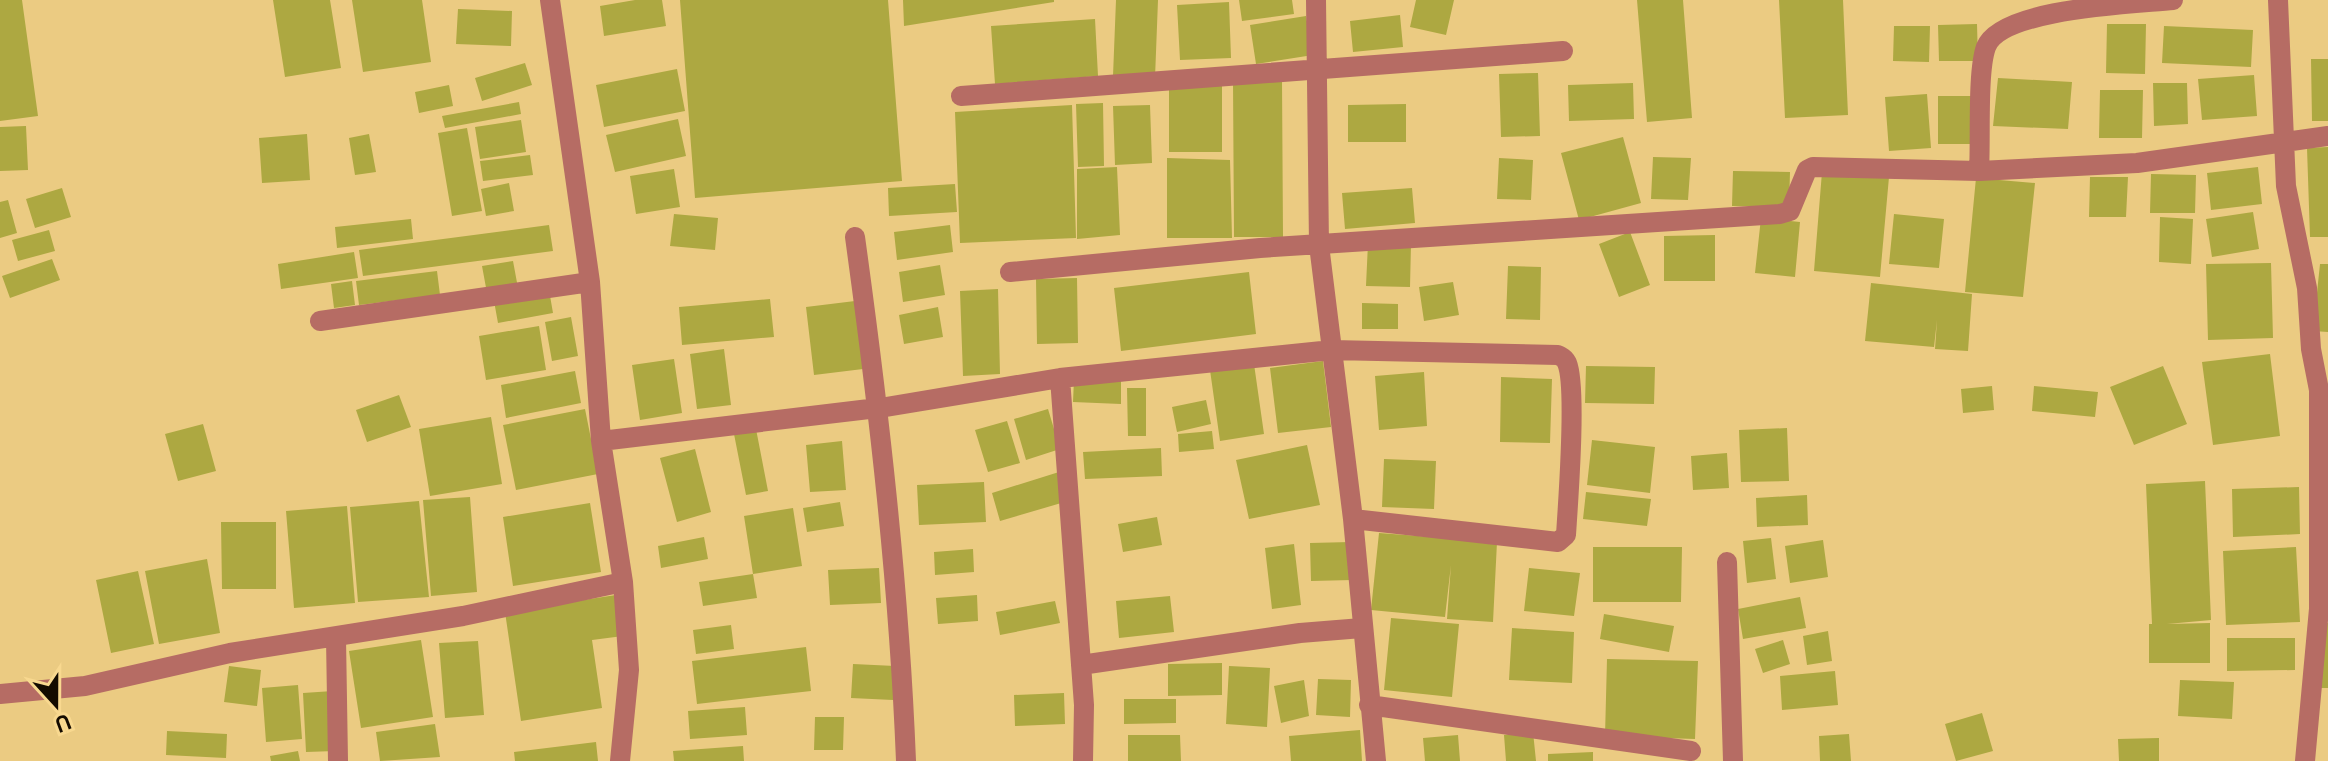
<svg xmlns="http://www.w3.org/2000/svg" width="2328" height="761" font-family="'Space Grotesk',sans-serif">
<rect width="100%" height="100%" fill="#ebcb82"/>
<path fill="#ada841" d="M0,0H22L38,116L0,121Z
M273,0H330L341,68L285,77Z
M352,0H422L431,62L363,72Z
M635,0H662L666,26L604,36L600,6Z
M680,0H888L902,181L695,198Z
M903,0H1054V2L904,26Z
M1116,0H1158L1155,78L1113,76Z
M1239,0H1292L1294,14L1242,21Z
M1416,0H1454L1446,35L1410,27Z
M1637,0H1683L1692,118L1647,122Z
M1779,0H1843L1848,115L1785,118Z
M1229,2L1231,58L1180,60L1177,5Z
M458,9L512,11L511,46L456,44Z
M1400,15L1403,47L1353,52L1350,21Z
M1306,16L1313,55L1256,64L1250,25Z
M1095,19L1098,76L995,84L991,26Z
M1977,24L1978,61H1939L1938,25Z
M2107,24H2146L2145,74L2106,73Z
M1894,26H1930L1929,62L1893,61Z
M2164,26L2253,30L2251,67L2162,63Z
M2311,59H2328V121H2312Z
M525,63L532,85L482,101L475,78Z
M677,69L685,111L604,127L596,85Z
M1538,73L1540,136L1501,137L1499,74Z
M2254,75L2257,116L2202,120L2198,79Z
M1998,78L2072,82L2068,129L1993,126Z
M1233,81H1282L1283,237H1234Z
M1633,83L1634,119L1569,121L1568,85Z
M2153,83H2187L2188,124L2154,126Z
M1169,84H1222V152H1169Z
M449,85L453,106L419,113L415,92Z
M2100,90H2143L2142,138H2099Z
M1927,94L1931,148L1889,151L1885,97Z
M1938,96H1972V144H1938Z
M519,102L521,114L445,128L442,116Z
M1103,103L1104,166L1078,167L1076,104Z
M1406,104V142H1348V105Z
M1072,105L1076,238L960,243L955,112Z
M1150,105L1152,163L1115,165L1113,106Z
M678,119L686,156L615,172L606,135Z
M521,120L526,152L480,159L475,127Z
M26,126L28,170L0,171V127Z
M467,128L482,211L452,216L438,133Z
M307,134L310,180L262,183L259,138Z
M369,134L376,172L355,175L349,138Z
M1623,137L1641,203L1579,220L1561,153Z
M2328,147V237H2310L2307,148Z
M530,155L533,175L483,181L480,161Z
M1653,157L1691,158L1688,200L1651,199Z
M1167,158L1230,160L1232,238H1167Z
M1499,158L1533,160L1531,200L1497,199Z
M1117,167L1120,235L1077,239V169Z
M2258,167L2262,204L2211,210L2207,173Z
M674,169L680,207L636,214L630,176Z
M1733,171L1790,172L1789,207L1732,206Z
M1822,172L1889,177L1880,277L1814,271Z
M2151,174L2196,175L2195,213H2150Z
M2090,177H2128L2126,217H2089Z
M1976,178L2035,183L2023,297L1965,292Z
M509,183L514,211L486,216L481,189Z
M955,184L957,212L889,216L888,188Z
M62,188L71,217L35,228L26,199Z
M1412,188L1415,223L1345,229L1342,193Z
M8,200L17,233L0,238V202Z
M2253,212L2259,249L2212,257L2206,219Z
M674,214L718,218L715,250L670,246Z
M1894,214L1944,219L1939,268L1889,264Z
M2160,217L2193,219L2191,264L2159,262Z
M1761,218L1800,222L1795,277L1755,273Z
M411,219L413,239L337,248L335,227Z
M549,225L553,251L363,276L359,250Z
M950,225L953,252L897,260L894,232Z
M49,230L55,251L18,261L12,240Z
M1630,232L1650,285L1619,297L1599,244Z
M1715,235V281H1664V236Z
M1368,243L1411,244L1410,287L1366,286Z
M354,252L358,278L281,289L278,264Z
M52,259L60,280L10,298L2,276Z
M513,261L518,288L487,293L482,266Z
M2271,263L2273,338L2208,340L2206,264Z
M2320,264H2328V332L2313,331Z
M940,265L945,295L903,302L899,272Z
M1508,266L1541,267L1540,320L1506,319Z
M437,271L440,295L359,305L356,281Z
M1249,272L1256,334L1121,351L1114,288Z
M1077,278L1078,343L1037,344L1036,279Z
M352,281L355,305L334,308L331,284Z
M1453,282L1459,315L1424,321L1419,287Z
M1871,283L1972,294L1968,351L1935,349L1937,320L1934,347L1865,341Z
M998,289L1000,374L963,376L960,291Z
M549,290L553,313L498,323L494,301Z
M770,299L774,337L682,345L679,307Z
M855,301L863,369L814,375L806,307Z
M1362,303L1398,304V329H1362Z
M938,307L943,337L904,344L899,315Z
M571,317L578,356L552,361L545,322Z
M539,326L546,370L486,380L479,336Z
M724,349L731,405L697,409L690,354Z
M2270,354L2280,436L2213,445L2202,362Z
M674,359L682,413L640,420L632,365Z
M1323,361L1331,427L1278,433L1270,368Z
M1254,364L1264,434L1220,441L1210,370Z
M1586,366L1655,367L1654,404L1585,403Z
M2163,366L2187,424L2134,445L2110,387Z
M575,371L581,403L506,418L501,385Z
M1424,372L1427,426L1379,430L1375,376Z
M1501,377L1552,379L1550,443L1500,442Z
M1074,379L1121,380V404L1073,402Z
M1992,386L1994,410L1963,413L1961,389Z
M2034,386L2098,392L2095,417L2032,411Z
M1127,388H1146V436H1128Z
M399,395L411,427L367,442L356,410Z
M1206,400L1211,424L1177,432L1172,407Z
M585,409L598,474L516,490L503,425Z
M1048,409L1060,449L1026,460L1014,419Z
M491,417L502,484L430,496L419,429Z
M1007,421L1020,463L988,472L975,430Z
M203,424L216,471L178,481L165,434Z
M1787,428L1789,481L1741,482L1739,430Z
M756,429L768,491L746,495L734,434Z
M1212,431L1214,449L1179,452L1178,434Z
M1592,440L1655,447L1650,493L1587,485Z
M842,441L846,490L810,492L806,445Z
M1307,445L1320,505L1249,519L1236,460Z
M1161,448L1162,476L1085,479L1083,452Z
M695,449L711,512L677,522L660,458Z
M1727,453L1729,488L1693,490L1691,456Z
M1384,459L1436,461L1434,509L1382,507Z
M1059,472L1068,501L1000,521L992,493Z
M2205,481L2211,620L2167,624L2210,623V663H2149V624H2152L2146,484Z
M984,482L986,522L919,525L917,485Z
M2299,487L2300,534L2233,537L2232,489Z
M1586,492L1651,499L1647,526L1583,519Z
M1807,495L1808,525L1757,527L1756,498Z
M470,497L477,592L431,596L423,500Z
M419,501L429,597L358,602L350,507Z
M840,502L844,526L807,532L803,508Z
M590,503L601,572L513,586L503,517Z
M347,506L355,603L294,608L286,511Z
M793,508L802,566L753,574L744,516Z
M1157,517L1162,545L1123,552L1118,524Z
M221,522H276V589H222Z
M1379,533L1497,542L1493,622L1447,619L1451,565L1445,617L1371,610Z
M704,537L708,559L661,568L658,546Z
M1771,538L1776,579L1747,583L1743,541Z
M1823,540L1828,577L1790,583L1785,546Z
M1351,542L1352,580L1311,581L1310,543Z
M1294,544L1301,605L1272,609L1265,548Z
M1593,547H1682L1681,602H1593Z
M2296,547L2300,622L2226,625L2223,551Z
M973,549L974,572L935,575L934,552Z
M207,559L220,633L159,644L145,571Z
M879,568L881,603L830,605L828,570Z
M1529,568L1580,573L1574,616L1524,611Z
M138,571L154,644L111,653L96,580Z
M753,574L757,598L703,606L699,582Z
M616,595L623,636L592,640L602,708L521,721L505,612Z
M977,595L978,621L938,624L936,598Z
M1170,596L1174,632L1119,638L1116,601Z
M1800,597L1806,628L1743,639L1738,609Z
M1055,601L1060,623L1000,635L996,612Z
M1604,614L1674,626L1669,652L1600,639Z
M1391,618L1459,624L1452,697L1384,690Z
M2325,623H2328V688H2320Z
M731,625L734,649L696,654L693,630Z
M1512,628L1574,632L1572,683L1509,680Z
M1828,631L1832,661L1807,665L1803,636Z
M2227,638H2295V670L2227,671Z
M421,640L433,717L361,728L349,651Z
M1783,640L1790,664L1763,673L1755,649Z
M478,641L484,715L445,718L439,643Z
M806,647L811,691L697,704L692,661Z
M1607,659L1698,661L1695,739L1605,736Z
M1222,663V695L1168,696V664Z
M853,664L895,666L893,700L851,698Z
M229,666L261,670L257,706L224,702Z
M1229,666L1270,668L1267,727L1226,724Z
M1835,671L1838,705L1782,710L1780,676Z
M1318,679L1351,680L1350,717L1316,715Z
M1304,680L1309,716L1281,723L1274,686Z
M2180,680L2234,682L2232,719L2178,716Z
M298,685L302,739L266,742L262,688Z
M333,691L335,751L306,752L303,693Z
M1064,693L1065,724L1015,726L1014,695Z
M1124,699H1176V723L1124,724Z
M745,707L747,735L690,739L688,711Z
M1982,713L1993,751L1956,761L1945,724Z
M815,717H844L843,750H814Z
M435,724L440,757L380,761L376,732Z
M1360,730L1362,761H1291L1289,736Z
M167,731L227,734L226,758L166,755Z
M1533,732L1536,761H1506L1504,735Z
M1849,734L1851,761H1820L1819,736Z
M1128,735H1180L1181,761H1128Z
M1458,735L1460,761H1425L1423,738Z
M2159,738V761H2119L2118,739Z
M596,742L598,761H515L514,752Z
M743,746L744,761H674L673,751Z
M298,751L300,761H271L270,756Z
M1593,752V761H1548V754Z"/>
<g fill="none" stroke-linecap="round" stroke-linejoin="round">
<path stroke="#b66c64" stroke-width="20" d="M550,0L590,282L601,441L623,582L629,670L620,761
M1316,0L1319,245L1353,519L1376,761
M2278,0L2286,186L2307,288L2311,349L2319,390V609L2305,761
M961,96L1563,51
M1979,171C1981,140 1977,72 1986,47C2001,8 2135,4 2173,0
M855,237C879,411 899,585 906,761
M1010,272L1260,248L1780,214L1790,211L1807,170L1813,167L1979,171L2137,163L2328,136
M320,321L590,282
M1060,378L1084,705L1083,761
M601,441L886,407L1060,378L1332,350L1558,355C1563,358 1564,357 1567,363C1577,387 1568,503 1566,535L1558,542L1353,519
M1727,562L1733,761
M336,638L338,761
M1081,665L1300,633L1362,628
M0,694L85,686L230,653L463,616L623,582
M1369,705L1691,751"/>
</g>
<g transform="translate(56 705) rotate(159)" stroke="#f8d88f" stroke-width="6" paint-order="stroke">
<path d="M0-6L14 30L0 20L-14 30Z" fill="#140b00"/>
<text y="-12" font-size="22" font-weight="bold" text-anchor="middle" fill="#140b00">U</text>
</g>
</svg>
